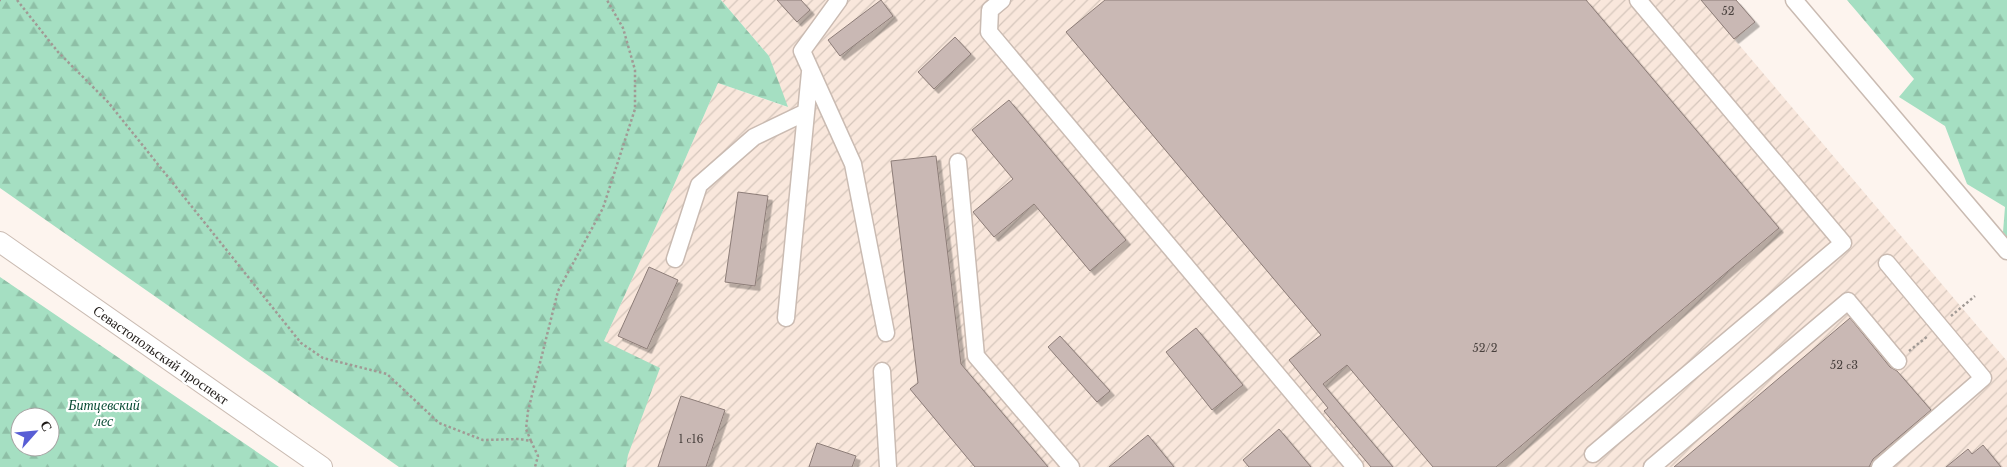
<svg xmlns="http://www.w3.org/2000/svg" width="2007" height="467" font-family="'Libre Baskerville',serif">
<defs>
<pattern id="industrial-furrows" width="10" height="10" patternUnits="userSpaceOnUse" patternTransform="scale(1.25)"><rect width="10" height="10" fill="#f9e7dc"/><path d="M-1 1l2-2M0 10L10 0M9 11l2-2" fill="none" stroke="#d5c6bc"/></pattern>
<pattern id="forest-firs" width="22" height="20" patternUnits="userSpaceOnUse" patternTransform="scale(1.25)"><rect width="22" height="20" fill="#a5dfc2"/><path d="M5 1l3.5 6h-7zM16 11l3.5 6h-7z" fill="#8ebfa6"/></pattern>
<filter id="shadow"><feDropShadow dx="4.5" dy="4.5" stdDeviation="0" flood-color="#0004"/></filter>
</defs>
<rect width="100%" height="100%" fill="#fdf4ee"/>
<path fill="url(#industrial-furrows)" d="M721,0H1736L1755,22L1735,40L2007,361V467H626L628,455L604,341L662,213L718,83L787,107L769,56Z"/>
<path fill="url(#forest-firs)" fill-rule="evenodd" d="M0,0H721L769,56L788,107L718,83L662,213L604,341L660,368L628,455L626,467H399L0,188Z
M1847,0H2007V237L2003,232L2005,207L1967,184L1945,126L1899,97L1914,79Z
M0,277L279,467H0ZM20,417H50V447H20Z"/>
<path fill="#c9b8b4" stroke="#8d7d78" filter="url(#shadow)" d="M777,0H801L810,10L797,22Z
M881,0L893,16L840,56L828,40Z
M1105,0H1586L1779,228L1496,467H1433L1347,365L1323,384L1393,467H1371L1324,411L1328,408L1289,360L1321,335L1066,32Z
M1701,0H1736L1755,22L1734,39Z
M955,37L971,54L934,89L918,72Z
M1009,100L1126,240L1090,271L1034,204L994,237L973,212L1013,179L972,130Z
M936,156L961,364L1048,467H975L910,389L918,383L891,161Z
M738,192L768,196L755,286L725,282Z
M649,267L678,280L647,349L618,336Z
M1850,318L1890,367L1897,371L1931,410L1873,459L1869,467H1674Z
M1196,328L1243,385L1212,410L1166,352Z
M1060,336L1110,391L1097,402L1048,347Z
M681,396L725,410L706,467H658Z
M1279,429L1311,467H1249L1243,460Z
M1148,435L1174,467H1109Z
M817,443L856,456L852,467H809Z
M1983,445L2001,467H1946L1968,449L1972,454Z"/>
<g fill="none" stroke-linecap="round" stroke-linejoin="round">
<g stroke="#cabbb2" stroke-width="19">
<path id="minor" d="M839,0L802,51L853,164L886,333
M1002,0L990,10L989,32L1355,467
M1794,0L2007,251
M958,162L976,356L1071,467
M675,259L699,185L754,137L806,112
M786,318L810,72
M882,371L888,467
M1593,454L1843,243L1638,0
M1652,467L1848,301L1898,361
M1880,467L1983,378L1887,263"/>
</g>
<g stroke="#cabbb2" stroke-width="22">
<path id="major" d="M0,242L322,467"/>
</g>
<path stroke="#a19a95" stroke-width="2.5" stroke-dasharray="2.5 2.5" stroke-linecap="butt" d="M0,0H1
M17,0L58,52L108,102L301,343L323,358L387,374L439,423L483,440L519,439L531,441L538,456L535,467
M1951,316L1975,296
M1909,351L1928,336
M531,441L526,429L528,411L558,291L603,208L635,109V70L623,28L607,0"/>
<use href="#minor" stroke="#fff" stroke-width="16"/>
<use href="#major" stroke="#fff" stroke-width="20"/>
</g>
<g text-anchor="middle" stroke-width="4.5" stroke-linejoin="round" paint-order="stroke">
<g font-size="11" fill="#49413e">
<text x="1728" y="15">52</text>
<text x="1485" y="352">52/2</text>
<text x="1844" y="369">52 с3</text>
<text x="691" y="443">1 с16</text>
</g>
<g font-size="14" fill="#1e1916" stroke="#fff">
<text transform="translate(161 355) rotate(35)" y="5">Севастопольский проспект</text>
</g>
<g font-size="14" font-style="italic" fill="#094b34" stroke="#fff">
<text x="104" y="410">Битцевский<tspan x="104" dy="16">лес</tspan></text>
</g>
</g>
<g transform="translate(35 432) rotate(63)"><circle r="24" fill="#ffffff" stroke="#a5a3a2"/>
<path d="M0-4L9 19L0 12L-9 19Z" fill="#585ed5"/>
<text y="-8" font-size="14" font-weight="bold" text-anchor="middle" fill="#1e1916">С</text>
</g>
</svg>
